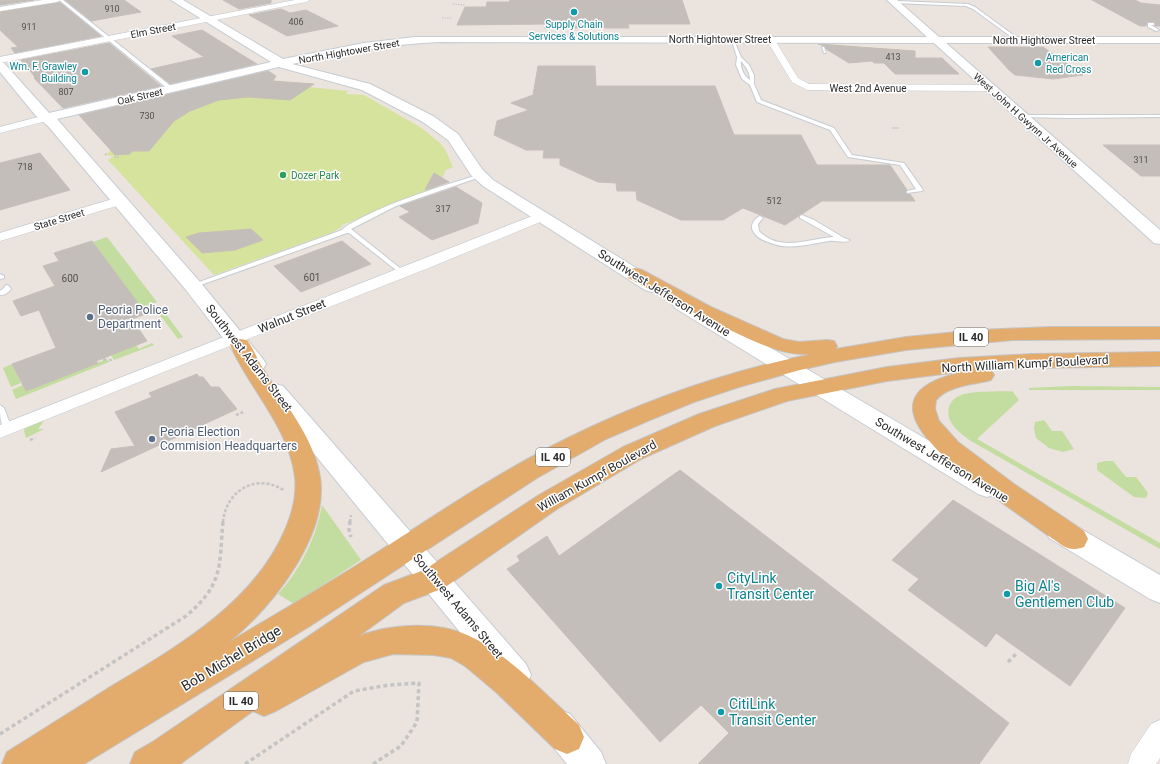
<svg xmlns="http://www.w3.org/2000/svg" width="1160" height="764" font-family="Roboto,sans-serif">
<rect width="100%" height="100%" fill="#ebe3de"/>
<path fill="#c3dca0" d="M107,237L157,302L141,308L93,242Z
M162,309L183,337L178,339L157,311Z
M152,343L154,345L114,360L111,355L136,345L139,349Z
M107,359L109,362L16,399L12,390L23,385L26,391Z
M12,364L21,383L11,387L3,368Z
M1071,386L1160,387V390H1029V388Z
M1012,391L1019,400L977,439L1160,543V549L971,441C960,433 945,423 949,407C950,403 954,398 959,396C972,390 997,392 1012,391Z
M43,420L44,421L38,429H44L26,438L24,431L25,428Z
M1044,420L1052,431H1062L1074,449L1063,452L1049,448L1036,438L1034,428L1035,422Z
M1105,461H1113L1126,477H1136L1148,493L1146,498L1134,497L1097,470V463Z
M322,505L361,560L294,604L278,594C301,569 316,538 322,505Z"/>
<path fill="#d6e39d" d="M272,81L313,84L309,87L348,91L346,94L364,95L420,127L440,143L446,151L453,167L446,170L437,188L382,208L348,223L341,225L343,226L331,233L214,275L108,160L114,156L106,155L113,148H109L86,123Z"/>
<path fill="#c4beba" stroke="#c7beb8" d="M0,0H34L0,5Z
M65,0H124L141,12L91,21Z
M223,0H271V3L239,9Z
M510,0H682L690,24H628L629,28H544L546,24L457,25L465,7H486L487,2H509Z
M1092,0H1135L1141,3L1160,5V26H1155L1154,22H1147L1146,26H1140Z
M60,2L101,36L15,53L11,48L18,47L0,30V12Z
M281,9L290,13L306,10L338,26L287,36L249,15Z
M202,30L239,53L257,64L170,84L151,69L204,57L172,36Z
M109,43L161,86L63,108L34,78L35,77L21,60Z
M818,44L915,51V58H942L959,74H895L884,63H874L872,61L849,63L826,49L825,46Z
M988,47H1043L1083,75L1053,79L1015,75L1009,70Z
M538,66H595L596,86H715L734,135H801L817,165H890L907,190L906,194H910L915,201H822L785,225L743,208L723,220H681L637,200L636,191H617L616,183L598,182L560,165V158H543L544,150H526L494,135L497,121L529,110L511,103L533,95Z
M268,71L276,76L273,81L314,84L290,100L248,97L219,100L190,111L174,121L149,151H132L130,154L115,155L79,115Z
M1103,145H1160V176H1141Z
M40,153L70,190L0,210V163Z
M434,173L449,182L425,190Z
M456,187L482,203L478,223L432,240L399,217L410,212L400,206Z
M251,229L263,240L235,250L202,253L186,237L199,233Z
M92,241L146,314L132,319L147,341L96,361L98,363L26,391L12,364L56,348L39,310L21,316L13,301L55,286L43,266L59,261L54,253Z
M342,241L371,264L301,292L274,266Z
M197,374L199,377H203L211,387H219L237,409L101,472L111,449L135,446L115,412L152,397L149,393Z
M680,470L1009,723L979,764H698L729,733L701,705L660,742L507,569L520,561L517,556L547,536L559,556Z
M953,500L1125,608L1070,686L996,633L986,647L908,590L919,579L892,560Z"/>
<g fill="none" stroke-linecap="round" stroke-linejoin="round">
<g stroke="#c6ccd3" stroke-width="2">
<path id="lane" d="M59,0H63L172,87V89H168Z
M896,1L968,4L975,7L1020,40L1017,41L973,9L966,6L895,3Z
M1148,23H1154V25H1151L1159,30L1156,31L1148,27Z
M731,38H733L741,57L749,65L754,75V84L761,100L834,128L852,155L904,163L923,190L922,191L907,193V191L916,189L900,165L848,157L830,130L757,102L750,85L742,79L736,65L737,57ZM741,61C746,67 750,72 750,80C744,76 740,68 741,61Z
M822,47H824L826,53H824Z
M1019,115H1160V117L1069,118L1021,117H1019Z
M478,175L483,176L396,206L351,229L405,272V274H401L349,233H347L195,287L193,288L190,286L191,285L342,230C346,225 356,221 363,217C399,199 439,187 478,175Z
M802,215L814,220L844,238L850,240C845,244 836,240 829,241C808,244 789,251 768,242C761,240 755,236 752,229C751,224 755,218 760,216L763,218L758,224L759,231C780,253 809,238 834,237L800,218V216Z
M0,274L4,276V278L0,279Z
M7,285L9,286L11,289C9,292 4,296 0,295V291L4,288L5,286Z
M0,405L4,408L12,429L11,431H5C0,422 0,415 0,405Z"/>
</g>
<g stroke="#c6ccd3" stroke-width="1">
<path id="street" d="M43,0H61L57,2L0,11V7Z
M295,0H310L306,2L0,63V57Z
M767,37H773L798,78L809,84L991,85L996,88L991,91L807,90L792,82L766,39Z
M46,115L50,116L51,118L50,120L0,133V127Z
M119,197L123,198L125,201L123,204L0,241V233Z
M540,213L545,214L546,217L545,220L426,269L166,371L0,438V425Z
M1160,720V758L1156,764H1128L1131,754L1151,724Z"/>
</g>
<g stroke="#c6ccd3" stroke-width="2">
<path id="secondary" d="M171,0H183L283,59L364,43L415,37H927L887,0H897L939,37H1160V43H946L1160,230V244L1154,243L934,43L441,42C390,44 341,53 292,64L370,84L433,116L458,134L482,169L493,180L659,282L661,286L659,290L652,292L645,290L483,186L471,175L448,140L423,122L362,90L279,67L57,119L200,282L263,359L266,364L263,369L255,371L247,369L186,290L48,126L36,116L0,72V62L4,63L49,113L271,62Z
M682,298L689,300L996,480L1000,487L996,494L987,497L978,494L675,308L672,304L675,300Z
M275,384L283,386L526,664L531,675L526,686L515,690L504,686L267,396L264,391L267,386Z
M1059,519L1069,522L1160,575V603L1150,599L1049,538L1046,530L1049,522Z
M558,709L570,714L601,752L606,764H567L546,738L541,726L546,714Z"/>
</g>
<g stroke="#c4c4c4" stroke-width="2">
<path id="primary" d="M635,268L642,270L711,307L783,339L799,342L827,340L834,341L837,346L836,349L906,337L978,330L1050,327H1160V339L1013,340L906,350L835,362L800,370L739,387L694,402L650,420L606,439L537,478L310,626L84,764H2L7,752C40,731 74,710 107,689C173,649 253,605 285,530C292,514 297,495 295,477C289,428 250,389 230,345L233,340L240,339L247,340C255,351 259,364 267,375C287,407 314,438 320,477C329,536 272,607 229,642C280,612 331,582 381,550C443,510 504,469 570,437C647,399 729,371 812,354C783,356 758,343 732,331C696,315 663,296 628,278L626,274L628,270Z
M1160,352V366L1032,368L991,370L994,375L991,380C973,385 949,385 936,400L935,409L939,421L958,442L1014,484L1084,531L1088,539L1084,547C1069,552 1065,547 1053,539C1028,521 1003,504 978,485C935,451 864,393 963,372H959L887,381L787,401L715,426L641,459L557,509L444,588L404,603L359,636C390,624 436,621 467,635C505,651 548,697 579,725L584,737L579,749L567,754L555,749L496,692L465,666L451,658L434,655L393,654L364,662L276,711L264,716L253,711L180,764H130L135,752L154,741L384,585L424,570L539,495L623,447L699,414L775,389L887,367L959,358L1032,354Z"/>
</g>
<path stroke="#c4c4c4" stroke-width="1" stroke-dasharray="1.5 1" stroke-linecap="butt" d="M453,4L465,5
M442,18H452"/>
<path stroke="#c4c4c4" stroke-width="1.5" stroke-dasharray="2 1" stroke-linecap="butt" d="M892,128H899
M105,155L107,153
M114,157H120"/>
<path stroke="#c4c4c4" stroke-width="2" stroke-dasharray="2.5 1.5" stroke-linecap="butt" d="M154,308L159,306"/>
<path stroke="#c4c4c4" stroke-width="2.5" stroke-dasharray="3 2" stroke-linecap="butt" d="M99,358L100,360
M110,359L111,361
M103,360L108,358
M236,415L243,412
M30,440L35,438
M223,522C226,490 257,472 285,491
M350,522L351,515"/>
<path stroke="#c4c4c4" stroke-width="3.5" stroke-dasharray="4 3" stroke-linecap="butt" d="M350,521L349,530L351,537
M1008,662L1017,653
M0,734L186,616C224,584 219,566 223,521
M245,764L354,691L389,685L419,683L417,722L401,746L373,764"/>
<use href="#lane" fill="#fff" fill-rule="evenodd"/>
<use href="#street" fill="#fff" fill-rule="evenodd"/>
<use href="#secondary" fill="#fff" fill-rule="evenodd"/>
<use href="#primary" fill="#e3ab6c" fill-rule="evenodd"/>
</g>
<g fill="#0f9aa8" stroke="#fff" stroke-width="1.5">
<circle cx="574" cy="12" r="4"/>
<circle cx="1038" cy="63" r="4"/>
<circle cx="85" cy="72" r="4"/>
<circle cx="719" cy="586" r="4"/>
<circle cx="1007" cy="594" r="4"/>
<circle cx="721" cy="712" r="4"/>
</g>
<circle fill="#2e9e5b" stroke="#fff" stroke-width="1.5" cx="283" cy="175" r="4"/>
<g fill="#5c6f8a" stroke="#fff" stroke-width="1.5">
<circle cx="90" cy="317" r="4"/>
<circle cx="152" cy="439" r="4"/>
</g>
<g text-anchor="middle" stroke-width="3" stroke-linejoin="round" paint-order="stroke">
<g font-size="9" fill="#51504f">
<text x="112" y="12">910</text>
<text x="296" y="25">406</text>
<text x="29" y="30">911</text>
<text x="893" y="60">413</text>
<text x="66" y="95">807</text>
<text x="147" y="119">730</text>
<text x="1141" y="163">311</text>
<text x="25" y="170">718</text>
<text x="774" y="204">512</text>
<text x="443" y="212">317</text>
</g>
<g font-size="10" fill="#0d838f" stroke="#fff">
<text x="574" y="28">Supply Chain<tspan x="574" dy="12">Services &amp; Solutions</tspan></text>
<text x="1046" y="61" text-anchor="start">American<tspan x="1046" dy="12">Red Cross</tspan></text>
<text x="77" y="70" text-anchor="end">Wm. F. Grawley<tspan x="77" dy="12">Building</tspan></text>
</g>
<g font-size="10" fill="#2b2b2b" stroke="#fff">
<text transform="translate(153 30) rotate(-11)" y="4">Elm Street</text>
<text x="720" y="43">North Hightower Street</text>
<text x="1044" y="44">North Hightower Street</text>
<text transform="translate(349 51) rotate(-10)" y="4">North Hightower Street</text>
<text x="868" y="92">West 2nd Avenue</text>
<text transform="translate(140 96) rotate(-13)" y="4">Oak Street</text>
<text transform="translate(1026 120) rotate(42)" y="4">West John H Gwynn Jr Avenue</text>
<text transform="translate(59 219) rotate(-17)" y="4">State Street</text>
</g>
<g font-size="10" fill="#27864d" stroke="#fff" text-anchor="start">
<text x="291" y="179">Dozer Park</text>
</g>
<g font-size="10" fill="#51504f">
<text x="312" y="281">601</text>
<text x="70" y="282">600</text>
</g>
<g fill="#fff" stroke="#6b6b6b" stroke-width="1">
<rect x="954" y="328" width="34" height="18" rx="3"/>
<rect x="536" y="448" width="34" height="18" rx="3"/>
<rect x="224" y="692" width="34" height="18" rx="3"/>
</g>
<g font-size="11" font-weight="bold" fill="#2b2b2b">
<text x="971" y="341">IL 40</text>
<text x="553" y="461">IL 40</text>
<text x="241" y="705">IL 40</text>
</g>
<g font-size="12" fill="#2b2b2b" stroke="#fff">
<text transform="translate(664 293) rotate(32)" y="4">Southwest Jefferson Avenue</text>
<text transform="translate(292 316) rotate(-22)" y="4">Walnut Street</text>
<text transform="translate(249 358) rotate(52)" y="4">Southwest Adams Street</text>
<text transform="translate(1025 364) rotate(-3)" y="4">North William Kumpf Boulevard</text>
<text transform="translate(942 460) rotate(31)" y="4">Southwest Jefferson Avenue</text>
<text transform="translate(597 476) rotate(-29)" y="4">William Kumpf Boulevard</text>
<text transform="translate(458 606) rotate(50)" y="4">Southwest Adams Street</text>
</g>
<g font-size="12" fill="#4e5e75" stroke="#fff" text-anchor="start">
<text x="98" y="314">Peoria Police<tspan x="98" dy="14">Department</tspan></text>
<text x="160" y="436">Peoria Election<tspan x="160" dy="14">Commision Headquarters</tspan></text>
</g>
<g font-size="14" fill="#0d838f" stroke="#fff" text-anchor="start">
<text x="727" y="583">CityLink<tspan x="727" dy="16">Transit Center</tspan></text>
<text x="1015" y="591">Big Al's<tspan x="1015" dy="16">Gentlemen Club</tspan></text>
<text x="729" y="709">CitiLink<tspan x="729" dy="16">Transit Center</tspan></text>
</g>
<g font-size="14" fill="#2b2b2b" stroke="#fff">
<text transform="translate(231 658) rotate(-31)" y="5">Bob Michel Bridge</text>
</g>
</g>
</svg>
